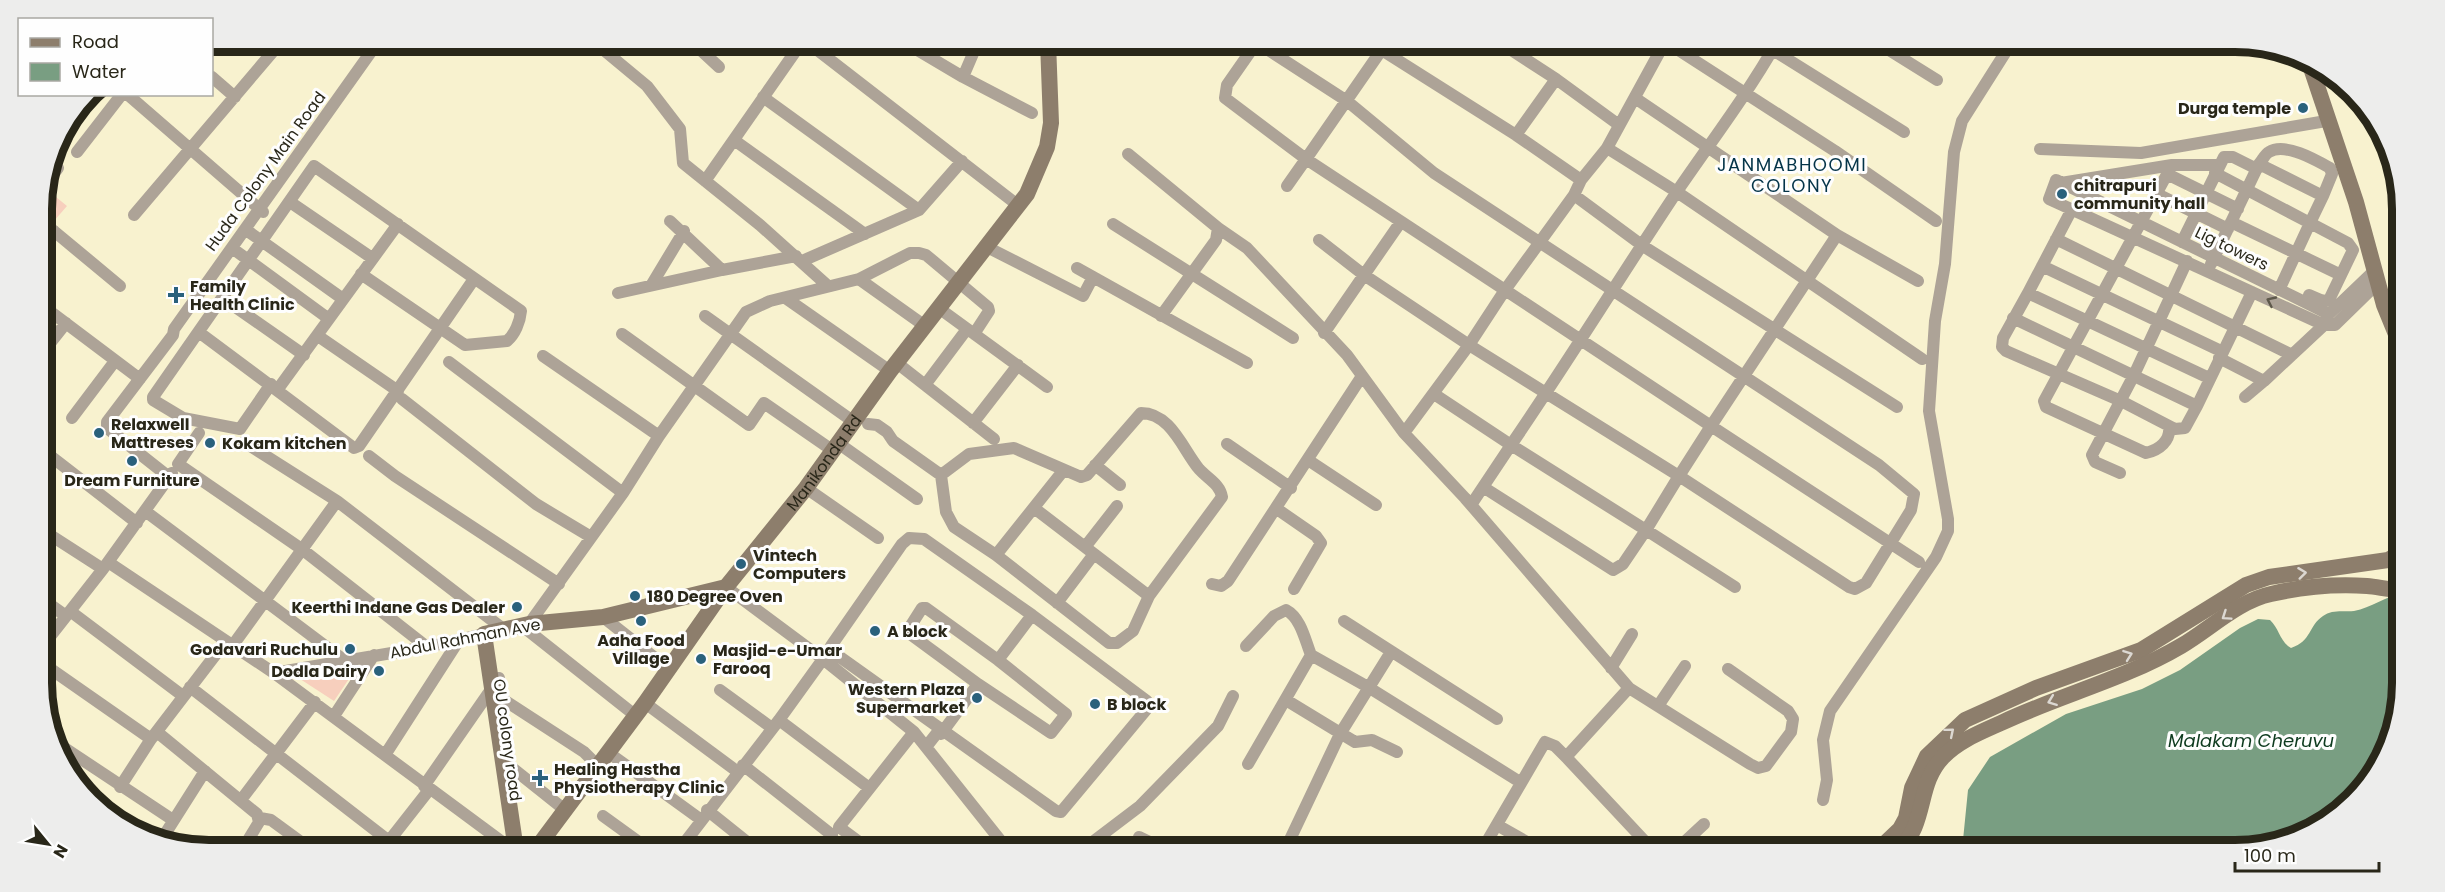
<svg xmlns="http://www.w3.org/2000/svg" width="2445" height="892" viewBox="0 0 2445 892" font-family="Poppins,sans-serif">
<rect width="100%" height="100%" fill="#f8f2cf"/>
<path fill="#f7cfbd" d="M45 188 67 206 54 221 42 211Z
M357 667 334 701 297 677Z"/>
<path fill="#799e82" d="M2403 593V682L2394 736 2337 816 2246 850H1962L1968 790 1990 757 2066 714 2142 689 2180 670 2240 628 2258 619 2270 620C2279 628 2280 642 2291 648 2312 641 2308 626 2323 616 2332 609 2344 612 2354 611 2371 608 2386 596 2403 593Z"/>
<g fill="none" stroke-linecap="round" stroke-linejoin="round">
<path stroke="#ada397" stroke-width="12" d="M594 42 647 86 680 129 683 163 760 225 828 286
M692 42 719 67
M807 42 1019 206
M904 42 963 77 1032 113
M1256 42 1347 101 1434 173 1879 465 1914 494 1911 510 1866 583 1855 589 1849 587 1679 476 1711 426 1505 290 1574 195
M1257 42 1227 85 1225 98 1306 159 1287 186
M1369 42 1516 135 1556 79 1619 125
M1387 42 1306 159 1505 290 1469 345 1679 476 1646 530 1511 445C1568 362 1620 277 1676 193 1710 143 1747 95 1777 42
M1499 42 1556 79
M1665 42 1607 148 1581 180 1574 195 1643 246 1897 407
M1666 42 1835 151 1936 221
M1760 42 1904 132
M1876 42 1937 80
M212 77 235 97
M963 77 978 42
M127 94 263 212
M763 97 919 210
M1635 98 1837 235 1918 281
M1516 135 1581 180
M734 140 865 234
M1607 148 1677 192 1922 359
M2040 149 2141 153 2326 121
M77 152 122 94
M1128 154 1218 228 1216 240 1161 316
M2259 164 2323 196 2310 223 2348 243 2353 250 2329 300 2323 301 2309 295
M2172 165H2219
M2215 173 2310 223 2279 290
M2167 174 2238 209
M705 181 802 42
M47 183 58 168
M2061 183 2172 165 2044 401 2046 407 2146 453C2159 450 2171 441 2169 426
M2157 194 2228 229
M290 202 372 258
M2072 209 2028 293 2209 378
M134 215 281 42
M670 221 722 270 796 256
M43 222 120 286
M2231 222 2341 275
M1113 224 1293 338
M1218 228 1247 248 1347 355 1404 433 1465 498 1629 688 1750 764 1758 768 1766 766 1791 732 1793 719 1788 711 1728 669
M249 232 343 299
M1837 235 1711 426 1919 562
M2056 239 2292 355
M1319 240 1364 275 1400 223
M2182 242 2224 157H2233L2257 169
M43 245 54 231
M987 247 1083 296 1093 277
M236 251 329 319
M802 261 919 210 962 161
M2211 264 2259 164C2262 161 2265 154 2269 152 2285 142 2316 160 2330 168L2332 174 2323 196
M2042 266 2223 352
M1077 268 1247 363
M859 279 925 326
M652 284 684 231
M618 293 722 270
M2028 293 2003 338 2002 347 2006 351 2121 401 2175 429 2185 428 2197 406
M224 299 304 355
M787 299 890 371
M43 306 140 379
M940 309 1047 387
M2329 314 2056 180 2049 199 2324 325H2335L2378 283
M705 316 854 422
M2013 318 2197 406 2252 292
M200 333 354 448 359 446 474 279
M1324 333 1364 275 1469 345 1404 433
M622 334 749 425 764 403 832 450
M318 336 398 391
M43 352 66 323
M2219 358 2264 381 2324 325 2329 314 2375 270
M449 362 623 493
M897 363 994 439
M271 384 240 429 183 418 153 400V397L314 166 521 311C520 322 515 334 507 341L465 345 361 274
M925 385 967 329
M278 389 398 224
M1434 394 1511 445 1471 505
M2245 397 2264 381
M402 399 536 504 591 537
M1141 413C1171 413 1183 450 1199 469 1208 479 1220 484 1222 497L1149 596 1133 631 1117 643H1109L996 555 954 527 946 512 941 475 969 454 1014 448 1081 477 1087 475Z
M72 418 115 361
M973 423 1018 365
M868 424 877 425 887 432 893 441 941 475
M199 433 178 464 303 550 427 647
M659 436 746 312 770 301 859 279 910 253H919L926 255 988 307 989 311 974 334
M244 442 337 501 502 628
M838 443 917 499
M1227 444 1291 488
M44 451 137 523
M369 456 395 476 559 584
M1308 460 1376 505
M1095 465 1120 485
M2120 473 2095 462 2092 455 2134 375 2187 261
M169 477 107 428V422L173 335 174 329 378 42
M1483 487 1613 570 1623 564 1646 530 1735 587
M806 488 878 538
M1034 508 1149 596
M1277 509 1316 536 1321 543 1294 589
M145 511 344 660
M44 531 103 569
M1085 547 1117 506
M996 555 1063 471
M108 562 274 673 513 850
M1212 584 1221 586 1228 581 1362 376
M726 587 823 659 914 732 1008 850
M45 601 66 616
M1057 603 1094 554
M70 611 183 696
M603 617 669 669
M1344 621 1497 719
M529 624 623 493 659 436 543 356
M521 625 636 716
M45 643 103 569 172 473
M233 645 337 501
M1246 646 1274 616 1286 610C1301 618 1305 640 1311 655L1368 687 1520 782
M998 660 1032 615 1147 701 1146 710 1061 812 1056 811 837 655 831 646 902 544 909 538 924 539 1032 615
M45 665 151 739
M1611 668 1632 634
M274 673 427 647 484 634
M190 687 389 841 383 850
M720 690 772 728
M501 698 584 752 598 766
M1286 700 1355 742 1372 740 1397 752
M645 703 738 772
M1658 706 1685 666
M334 716 374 655
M779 720 868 787
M157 732 257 814 259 822 242 850
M60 745 173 820
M926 747 937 733 941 734 978 684 1051 733 1066 714 998 660 926 608H922L908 630 910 634 978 684
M609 753 700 819
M385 755 459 640
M1566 757 1629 688
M1248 764 1311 655
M743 765 832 835 822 850
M511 767 565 810
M424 786 499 678
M120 787 151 739 226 641
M241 800 315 702
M1823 800 1827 780 1823 740 1830 711 1936 557 1948 531V519L1929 411 1935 321 1945 264 1954 152 1962 121 2012 42
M707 810 757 850
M603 816 650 850
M260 818 271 820 312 850
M1497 825 1541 850
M163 836 178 845
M1139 837 1166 850
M160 842 205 771
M402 850 389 841 429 790
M679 850 779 720 823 659
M870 850 839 827 914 732
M1082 850 1140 806 1218 726 1233 696
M1285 850 1340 734 1391 652
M1423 850 1426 846
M1482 850 1545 742 1555 746 1566 757 1653 850
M1676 850 1704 824"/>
<g stroke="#8d7e6c" stroke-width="16">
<path d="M2310 65 2356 202 2384 305 2402 349"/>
<path id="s1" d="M524 848 536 849 645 703 726 587 806 488 890 371 1027 194 1047 147 1051 123 1048 42"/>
<path d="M516 850 484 634 529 624 603 617 726 587"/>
<path d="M1878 850 1900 829 1906 818 1912 788 1927 756 1965 720 2036 688 2141 650 2246 585 2269 577 2388 560 2403 551"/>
<path d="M1899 850C1928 822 1916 785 1943 757 1958 741 1981 732 2001 723 2060 695 2125 679 2181 646 2210 629 2238 601 2271 594 2301 587 2336 584 2367 586 2379 587 2390 590 2403 590"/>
</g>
</g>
<defs><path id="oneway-chevron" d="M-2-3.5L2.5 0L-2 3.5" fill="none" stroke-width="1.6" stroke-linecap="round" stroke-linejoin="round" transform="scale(1.5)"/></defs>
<use stroke="#5e594b" href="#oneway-chevron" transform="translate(2271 301) rotate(-155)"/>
<g stroke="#dcd8d2">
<use href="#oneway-chevron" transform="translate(2302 573) rotate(-7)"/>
<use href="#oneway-chevron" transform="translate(2226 616) rotate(146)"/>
<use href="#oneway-chevron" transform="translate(2128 655) rotate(-20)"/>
<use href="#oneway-chevron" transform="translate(2052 701) rotate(159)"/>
<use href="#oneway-chevron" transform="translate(1950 732) rotate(-40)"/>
</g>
<g fill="#2a617c" stroke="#fefefe" stroke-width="2">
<circle cx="2303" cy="108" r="6"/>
<circle cx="2062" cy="194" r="6"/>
<path d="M173 286h6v6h6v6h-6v6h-6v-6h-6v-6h6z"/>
<circle cx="99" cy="433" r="6"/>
<circle cx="210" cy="443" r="6"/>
<circle cx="132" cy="461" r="6"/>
<circle cx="741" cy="564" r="6"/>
<circle cx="635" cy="596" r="6"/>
<circle cx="517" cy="607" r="6"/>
<circle cx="641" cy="621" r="6"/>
<circle cx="875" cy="631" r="6"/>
<circle cx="350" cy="649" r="6"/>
<circle cx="701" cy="659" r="6"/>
<circle cx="379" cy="671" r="6"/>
<circle cx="977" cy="698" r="6"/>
<circle cx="1095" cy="704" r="6"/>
<path d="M537 769h6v6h6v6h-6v6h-6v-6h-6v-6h6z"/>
</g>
<g text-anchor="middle" stroke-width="6" stroke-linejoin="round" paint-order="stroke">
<g font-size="16" font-weight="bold" fill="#292719" stroke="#fefefe" text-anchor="start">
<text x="2291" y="114" text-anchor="end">Durga temple</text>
<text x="2074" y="191">chitrapuri<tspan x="2074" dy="18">community hall</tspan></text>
<text x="190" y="292">Family<tspan x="190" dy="18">Health Clinic</tspan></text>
<text x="111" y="430">Relaxwell<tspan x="111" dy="18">Mattreses</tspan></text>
<text x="222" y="449">Kokam kitchen</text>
<text x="132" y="486" text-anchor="middle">Dream Furniture</text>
<text x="753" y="561">Vintech<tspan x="753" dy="18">Computers</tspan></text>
<text x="647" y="602">180 Degree Oven</text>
<text x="505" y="613" text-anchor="end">Keerthi Indane Gas Dealer</text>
<text x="887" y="637">A block</text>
<text x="641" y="646" text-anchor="middle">Aaha Food<tspan x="641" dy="18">Village</tspan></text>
<text x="338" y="655" text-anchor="end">Godavari Ruchulu</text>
<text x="713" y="656">Masjid-e-Umar<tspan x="713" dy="18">Farooq</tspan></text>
<text x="367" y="677" text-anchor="end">Dodla Dairy</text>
<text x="965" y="695" text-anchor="end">Western Plaza<tspan x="965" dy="18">Supermarket</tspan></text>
<text x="1107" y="710">B block</text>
<text x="554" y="775">Healing Hastha<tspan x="554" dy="18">Physiotherapy Clinic</tspan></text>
</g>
<g font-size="16" fill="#292719" stroke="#fefefe">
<text transform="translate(265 171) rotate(-54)" y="6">Huda Colony Main Road</text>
<text transform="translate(2232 248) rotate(26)" y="6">Lig towers</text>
<text dy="6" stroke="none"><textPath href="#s1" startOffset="494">Manikonda Rd</textPath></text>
<text transform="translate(465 638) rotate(-11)" y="6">Abdul Rahman Ave</text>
<text transform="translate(508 740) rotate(82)" y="6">OU colony road</text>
</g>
<g font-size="18" letter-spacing="1.5" fill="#043448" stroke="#fefefe">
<text x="1792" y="171">JANMABHOOMI<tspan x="1792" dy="21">COLONY</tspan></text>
</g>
<g font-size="18" font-style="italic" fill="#0e3b1f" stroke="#fefefe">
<text x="2251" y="747">Malakam Cheruvu</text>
</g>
</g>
<path d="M0 0H2445V892H0ZM209 52H2235A157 157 0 0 1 2392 209V683A157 157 0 0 1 2235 840H209A157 157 0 0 1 52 683V209A157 157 0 0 1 209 52Z" fill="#ededec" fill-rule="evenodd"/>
<path fill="none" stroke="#292719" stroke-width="8" d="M209 52H2235A157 157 0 0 1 2392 209V683A157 157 0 0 1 2235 840H209A157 157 0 0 1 52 683V209A157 157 0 0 1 209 52Z"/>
<rect x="18" y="18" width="195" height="78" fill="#fefefe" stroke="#a9a8a2" stroke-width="1.5"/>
<rect x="30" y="38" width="30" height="9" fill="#8d7e6c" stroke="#a9a8a2" stroke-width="1.5"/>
<text x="72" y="48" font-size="18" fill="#292719">Road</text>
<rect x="30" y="63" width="30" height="18" fill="#799e82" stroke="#a9a8a2" stroke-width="1.5"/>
<text x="72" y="78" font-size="18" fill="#292719">Water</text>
<g transform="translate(48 844) rotate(120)" stroke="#fefefe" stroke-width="4.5" paint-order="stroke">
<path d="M0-4.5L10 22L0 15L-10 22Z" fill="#292719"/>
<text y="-9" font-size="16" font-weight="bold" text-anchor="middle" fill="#292719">N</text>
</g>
<path d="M2235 862v9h144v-9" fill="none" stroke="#292719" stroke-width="3"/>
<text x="2244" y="862" font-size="18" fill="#292719" stroke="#fefefe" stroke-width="4.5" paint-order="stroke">100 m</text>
</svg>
